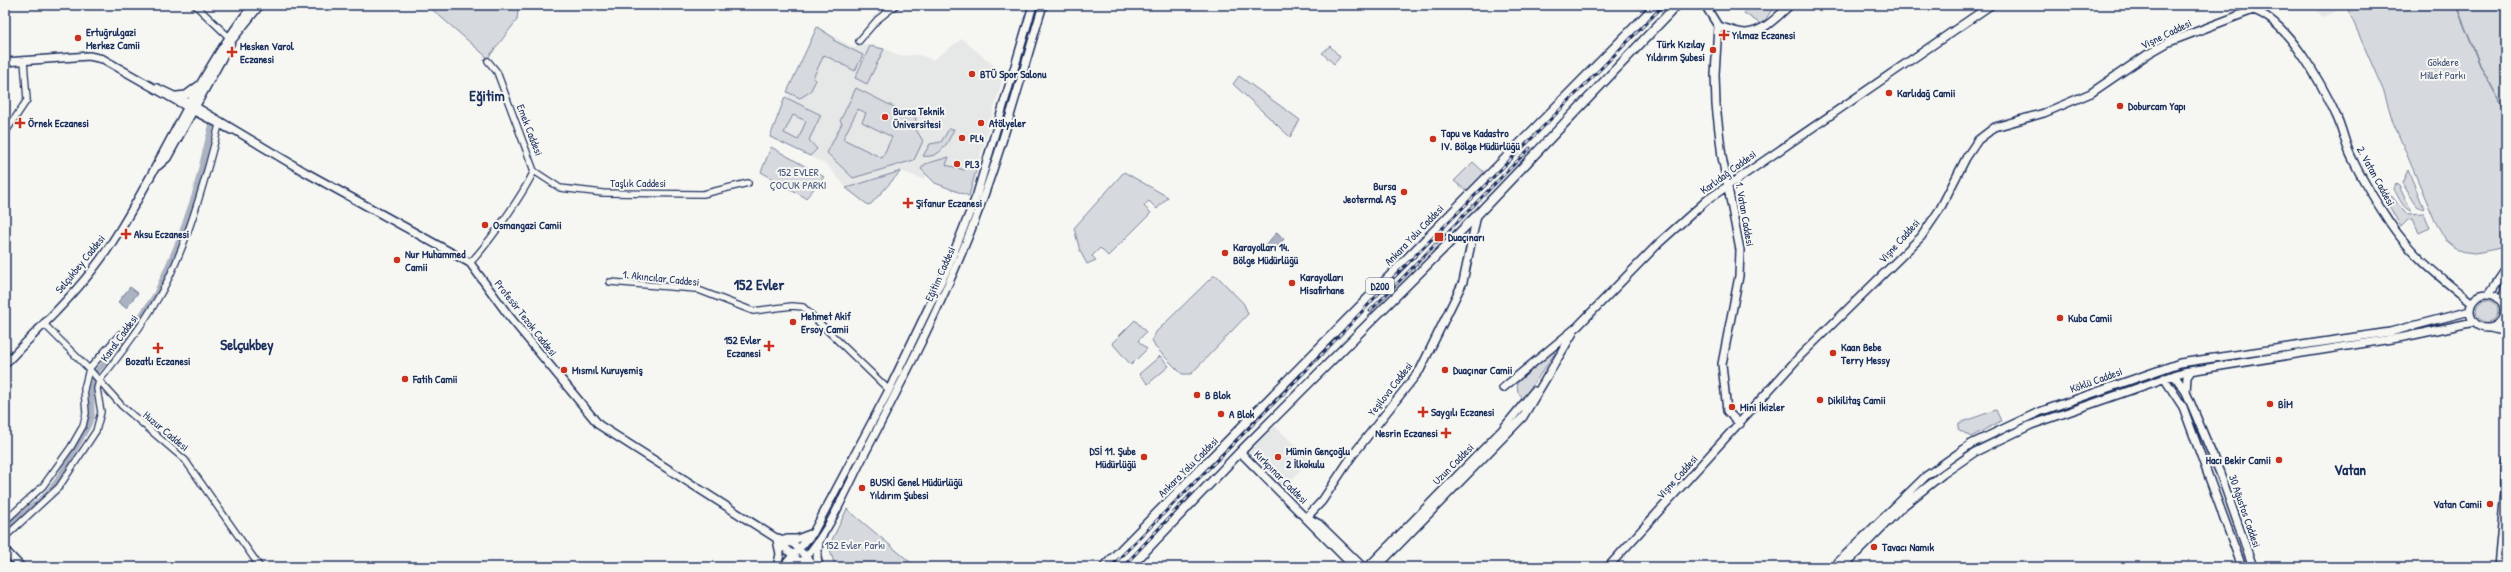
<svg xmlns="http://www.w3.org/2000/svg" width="2511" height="572" viewBox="0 0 2511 572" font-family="'Patrick Hand',sans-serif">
<rect width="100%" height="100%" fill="#f6f6f2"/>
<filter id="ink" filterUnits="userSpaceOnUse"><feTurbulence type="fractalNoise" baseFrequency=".025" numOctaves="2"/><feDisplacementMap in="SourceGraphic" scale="8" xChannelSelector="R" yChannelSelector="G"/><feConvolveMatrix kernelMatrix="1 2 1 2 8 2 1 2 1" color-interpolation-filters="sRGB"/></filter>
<g filter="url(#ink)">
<path fill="#e6e7e7" d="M2313 5H2332L2335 12 2322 17Z
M817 27 854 48 859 43 888 50 898 56 919 55 933 60 962 39 1004 74 969 196 935 183 927 175 923 179 901 171 868 205 849 191 826 164 770 137Z
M1275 426 1310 460 1281 491 1247 454Z"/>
<path fill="#d6d9dd" stroke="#78849e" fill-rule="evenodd" d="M427 5H513L518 11 517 20 488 58Z
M1749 5H1775L1762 25 1744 13Z
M2346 5H2506V247L2476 253 2458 251 2447 242 2435 221 2393 122 2384 92Z
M817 27 834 38 833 40 863 55 855 71 824 55 813 78 816 80 810 92 800 98 787 92Z
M870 46 884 49 867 84 855 78Z
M1330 46 1340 57 1334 64 1322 53Z
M1239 76 1300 120 1290 137 1233 84Z
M856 88 916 118 915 128 923 141 914 160 853 178 827 153 842 123 840 121ZM858 109 866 113 862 122 892 137 882 158 843 139Z
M785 97 821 115 809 140 817 149 810 156 770 137ZM793 115 806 121 798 140 784 133Z
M949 129H954C948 142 941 159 923 156L930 144 941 142Z
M771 147 824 177 806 198 761 172Z
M949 157 946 165 965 170 967 163 977 167 969 196 935 183 921 169 925 164Z
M1473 162 1486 174 1468 192 1454 181Z
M2408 170 2424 208 2423 209 2417 206 2402 183Z
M901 171 871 204 868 205 846 188Z
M1124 172 1168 197 1157 209 1149 201 1144 206 1151 213 1108 256 1100 248 1092 256 1096 260 1087 264 1080 251 1074 228Z
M2396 184 2399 186 2411 211C2403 209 2398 196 2394 189Z
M2386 189 2406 214 2424 213 2430 228 2419 233 2413 219 2408 220 2401 227 2383 195Z
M1213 276H1217L1244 304 1248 314 1191 374H1182L1155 347 1152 340 1156 332Z
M2476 311a11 11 0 1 1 22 0a11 11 0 1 1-22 0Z
M1135 320 1146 332 1138 341 1147 349 1131 365 1112 343Z
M1553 351 1555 353 1524 398 1518 393 1517 383Z
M1160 356 1169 366 1148 384 1139 374Z
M1996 410 2001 421 1971 437 1958 429 1959 423Z
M847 509 916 567H839L834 563 829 546Z"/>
<path fill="#abb2c0" stroke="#717e99" d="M1277 232 1284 239 1271 253 1264 247Z
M130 287 138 293 126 308 118 302Z"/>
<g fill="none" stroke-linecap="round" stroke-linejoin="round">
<path stroke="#717e99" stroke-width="1.5" d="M2456 5 2480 65 2506 113"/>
<path stroke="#abb2c0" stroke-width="5.5" d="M5 528 44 497 57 481 87 428 92 417 91 388 97 371 122 344 156 294 178 243 194 197 211 128"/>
<defs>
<path id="tertiary" d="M195 5 231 39
M859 41 877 20 896 5
M5 133 27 100 24 61
M534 171 560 188 603 193 703 194 748 183
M470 263C489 243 522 196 534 171L497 72 488 61
M610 282 696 289 753 311 792 306 803 307 889 390
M43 323 89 369 122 406 185 460 260 567
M5 521 43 486 71 447 83 426 86 413 84 389 89 369 120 334
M5 537 59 487 96 431 101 412 97 389 99 381C120 355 140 329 157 300 185 254 206 178 219 125"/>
<path id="secondary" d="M1705 5 1718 26 1715 74 1716 105 1722 157 1740 250 1739 276 1722 364 1727 411 1740 424
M2253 10C2287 20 2322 84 2336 115 2343 129 2345 146 2353 160 2363 182 2377 203 2390 223 2412 256 2441 278 2472 303
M1718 26C1726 28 1738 33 1746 33 1764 32 1778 16 1790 5
M5 62 89 56 103 59 189 108
M157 88 191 104
M2470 311a17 17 0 1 1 34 0a17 17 0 1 1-34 0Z
M2489 294 2506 269
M2502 302 2506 284
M2490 328 2506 332
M2174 375 2186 392 2220 473 2253 567
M2164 378 2183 407 2242 567
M1503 388 1578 326 1659 243 1707 200 1991 5
M2186 392 2187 377 2191 371
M1240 452 1354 567
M2505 484 2506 461
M1307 517 1322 501 1352 456 1420 370 1463 282 1477 215
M1308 518 1319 524 1363 567
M5 550 21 567
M1368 567 1502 430 1534 391
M1377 567 1523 417 1573 333
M1608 567 1801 355 1921 237 1940 209 1966 158 1978 140 1995 127 2044 113 2091 93 2148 54 2169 42 2253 10
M1833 567 1926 476 1971 444 2039 412 2180 363 2390 332 2470 311
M1843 567 1902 507 1943 474 1975 452 2031 425 2183 372 2404 337 2474 322
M2498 567 2506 481"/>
<path id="primary" d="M177 96 186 95 198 86
M191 104 305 172 470 263 509 316 599 425 776 538 804 567
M190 109 231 130
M158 166 167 158 232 40 260 5
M5 364C41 326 83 288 111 244 162 166 195 77 253 5
M778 538 794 544 815 567
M787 539H797L813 533
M819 543 817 557 819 567
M777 567 780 554 777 540
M783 567 813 533 889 390 948 267 977 194 1033 5
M796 567C828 538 845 491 865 453 903 380 941 306 971 230 1000 157 1020 80 1043 5"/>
<path id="trunk" d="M1104 567 1656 5
M1130 567 1240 452 1477 215 1677 5"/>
</defs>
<use href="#tertiary" stroke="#1b2f5e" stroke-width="8"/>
<use href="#secondary" stroke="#1b2f5e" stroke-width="10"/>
<use href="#primary" stroke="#1b2f5e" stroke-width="10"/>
<use href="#trunk" stroke="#1b2f5e" stroke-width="11"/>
<use href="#tertiary" stroke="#f6f6f2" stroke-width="5.5"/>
<use href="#secondary" stroke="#f6f6f2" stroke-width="7"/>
<use href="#primary" stroke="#f6f6f2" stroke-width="7"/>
<use href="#trunk" stroke="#f6f6f2" stroke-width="8"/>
<defs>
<path id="rail" d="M1370 311 1530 148
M1111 567C1204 471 1301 380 1390 281L1664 5
M1123 567 1191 494"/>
</defs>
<use href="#rail" stroke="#1b2f5e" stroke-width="3"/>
<use href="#rail" stroke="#f6f6f2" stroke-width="1.5" stroke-dasharray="4.5" stroke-linecap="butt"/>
</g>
</g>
<g fill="#c8321e" stroke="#f6f6f2" stroke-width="1.5">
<path d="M1722 29h4v4h4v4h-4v4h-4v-4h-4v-4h4z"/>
<circle cx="78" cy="38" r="4"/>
<circle cx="1713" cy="50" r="4"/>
<path d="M230 46h4v4h4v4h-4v4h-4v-4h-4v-4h4z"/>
<circle cx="972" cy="74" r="4"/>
<circle cx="1889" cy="93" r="4"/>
<circle cx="2120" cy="106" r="4"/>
<circle cx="885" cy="117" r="4"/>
<path d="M18 117h4v4h4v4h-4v4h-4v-4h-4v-4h4z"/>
<circle cx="981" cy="123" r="4"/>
<circle cx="962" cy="138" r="4"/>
<circle cx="1433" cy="139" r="4"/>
<circle cx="957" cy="164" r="4"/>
<circle cx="1404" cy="192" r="4"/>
<path d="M906 197h4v4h4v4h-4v4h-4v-4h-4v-4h4z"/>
<circle cx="485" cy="225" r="4"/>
<path d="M124 228h4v4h4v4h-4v4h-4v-4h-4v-4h4z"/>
<rect x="1434" y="232" width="10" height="10" rx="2"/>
<circle cx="1225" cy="253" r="4"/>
<circle cx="397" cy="260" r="4"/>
<circle cx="1292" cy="283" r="4"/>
<circle cx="2060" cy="318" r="4"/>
<circle cx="793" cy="322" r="4"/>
<path d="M767 340h4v4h4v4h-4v4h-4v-4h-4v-4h4z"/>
<path d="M156 342h4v4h4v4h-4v4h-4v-4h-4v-4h4z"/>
<circle cx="1833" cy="353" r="4"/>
<circle cx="564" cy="370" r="4"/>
<circle cx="1445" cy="370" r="4"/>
<circle cx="405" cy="379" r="4"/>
<circle cx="1197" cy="395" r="4"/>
<circle cx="1820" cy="400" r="4"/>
<circle cx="2270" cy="404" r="4"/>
<circle cx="1732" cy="407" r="4"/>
<path d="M1421 406h4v4h4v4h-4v4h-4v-4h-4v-4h4z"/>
<circle cx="1221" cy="414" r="4"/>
<path d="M1444 427h4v4h4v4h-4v4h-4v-4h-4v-4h4z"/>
<circle cx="1144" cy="457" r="4"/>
<circle cx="1278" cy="457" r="4"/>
<circle cx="2279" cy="460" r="4"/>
<circle cx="862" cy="488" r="4"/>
<circle cx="2490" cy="504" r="4"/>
<circle cx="1874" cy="547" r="4"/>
</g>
<g text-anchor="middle" stroke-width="4" stroke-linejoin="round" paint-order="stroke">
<rect fill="#f6f6f2" stroke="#5d6b8a" stroke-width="1" x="1366" y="278" width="28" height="16" rx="3"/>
<g font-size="10" font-weight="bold" fill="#1b2f5e">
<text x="1380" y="290">D200</text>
</g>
<g font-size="11" font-weight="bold" fill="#1b2f5e" stroke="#f6f6f2" text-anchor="start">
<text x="86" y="36">Ertuğrulgazi<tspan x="86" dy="13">Merkez Camii</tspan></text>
<text x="1732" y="39">Yılmaz Eczanesi</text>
<text x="1705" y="48" text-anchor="end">Türk Kızılay<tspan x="1705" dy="13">Yıldırım Şubesi</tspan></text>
<text x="240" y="50">Mesken Varol<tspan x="240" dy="13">Eczanesi</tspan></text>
<text x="980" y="78">BTÜ Spor Salonu</text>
<text x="1897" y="97">Karlıdağ Camii</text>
<text x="2128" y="110">Doburcam Yapı</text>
<text x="893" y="115">Bursa Teknik<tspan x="893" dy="13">Üniversitesi</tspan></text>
<text x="28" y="127">Örnek Eczanesi</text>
<text x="989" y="127">Atölyeler</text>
<text x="1441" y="137">Tapu ve Kadastro<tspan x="1441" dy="13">IV. Bölge Müdürlüğü</tspan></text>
<text x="970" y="142">PL4</text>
<text x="965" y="168">PL3</text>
<text x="1396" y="190" text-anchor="end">Bursa<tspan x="1396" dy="13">Jeotermal AŞ</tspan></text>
<text x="916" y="207">Şifanur Eczanesi</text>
<text x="493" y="229">Osmangazi Camii</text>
<text x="134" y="238">Aksu Eczanesi</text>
<text x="1448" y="241">Duaçınarı</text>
<text x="1233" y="251">Karayolları 14.<tspan x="1233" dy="13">Bölge Müdürlüğü</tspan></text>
<text x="405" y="258">Nur Muhammed<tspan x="405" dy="13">Camii</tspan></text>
<text x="1300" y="281">Karayolları<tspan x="1300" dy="13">Misafirhane</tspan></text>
<text x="801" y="320">Mehmet Akif<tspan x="801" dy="13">Ersoy Camii</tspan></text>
<text x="2068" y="322">Kuba Camii</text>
<text x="761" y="344" text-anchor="end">152 Evler<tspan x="761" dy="13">Eczanesi</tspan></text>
<text x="1841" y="351">Kaan Bebe<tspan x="1841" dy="13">Terry Messy</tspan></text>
<text x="158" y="365" text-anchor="middle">Bozatlı Eczanesi</text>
<text x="572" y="374">Mısmıl Kuruyemiş</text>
<text x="1453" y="374">Duaçınar Camii</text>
<text x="413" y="383">Fatih Camii</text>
<text x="1205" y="399">B Blok</text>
<text x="1828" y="404">Dikilitaş Camii</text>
<text x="2278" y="408">BİM</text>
<text x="1740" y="411">Mini İkizler</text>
<text x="1431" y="416">Saygılı Eczanesi</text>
<text x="1229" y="418">A Blok</text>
<text x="1438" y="437" text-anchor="end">Nesrin Eczanesi</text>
<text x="1136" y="455" text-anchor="end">DSİ 11. Şube<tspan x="1136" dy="13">Müdürlüğü</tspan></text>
<text x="1286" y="455">Mümin Gençoğlu<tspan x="1286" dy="13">2 İlkokulu</tspan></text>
<text x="2271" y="464" text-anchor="end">Hacı Bekir Camii</text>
<text x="870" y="486">BUSKİ Genel Müdürlüğü<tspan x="870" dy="13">Yıldırım Şubesi</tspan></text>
<text x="2482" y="508" text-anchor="end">Vatan Camii</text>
<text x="1882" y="551">Tavacı Namık</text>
</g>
<g font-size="11" fill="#1b2f5e" stroke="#f6f6f2">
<text transform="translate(2166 34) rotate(-26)" y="4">Vişne Caddesi</text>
<text transform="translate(530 130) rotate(69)" y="4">Emek Caddesi</text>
<text transform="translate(1728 172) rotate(-36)" y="4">Karlıdağ Caddesi</text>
<text transform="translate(2376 176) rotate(61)" y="4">2. Vatan Caddesi</text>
<text x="638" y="187">Taşlık Caddesi</text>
<text transform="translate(1745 214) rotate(80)" y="4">1. Vatan Caddesi</text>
<text transform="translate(1414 235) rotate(-46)" y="4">Ankara Yolu Caddesi</text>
<text transform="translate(1899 241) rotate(-48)" y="4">Vişne Caddesi</text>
<text transform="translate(80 264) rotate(-51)" y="4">Selçukbey Caddesi</text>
<text transform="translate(940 274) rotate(-66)" y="4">Eğitim Caddesi</text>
<text transform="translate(661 278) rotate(6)" y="4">1. Akıncılar Caddesi</text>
<text transform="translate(526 318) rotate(52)" y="4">Profesör Tezok Caddesi</text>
<text transform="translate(119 338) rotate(-54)" y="4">Kanal Caddesi</text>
<text transform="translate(2096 380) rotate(-20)" y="4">Köklü Caddesi</text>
<text transform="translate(1390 389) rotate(-52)" y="4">Yeşilova Caddesi</text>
<text transform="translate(166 431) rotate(40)" y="4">Huzur Caddesi</text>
<text transform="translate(1453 464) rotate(-45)" y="4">Uzun Caddesi</text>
<text transform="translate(1188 467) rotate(-45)" y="4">Ankara Yolu Caddesi</text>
<text transform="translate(1281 477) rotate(45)" y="4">Kırkpınar Caddesi</text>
<text transform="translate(1677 477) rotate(-48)" y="4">Vişne Caddesi</text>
<text transform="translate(2245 511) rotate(71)" y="4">30 Ağustos Caddesi</text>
</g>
<g font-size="11" fill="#405177" stroke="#f6f6f2">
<text x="2443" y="66">Gökdere<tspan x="2443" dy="13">Millet Parkı</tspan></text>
<text x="798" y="176">152 EVLER<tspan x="798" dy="13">ÇOCUK PARKI</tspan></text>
<text x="855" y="549">152 Evler Parkı</text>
</g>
<g font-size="15" font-weight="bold" fill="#1b2f5e" stroke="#f6f6f2">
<text x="487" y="101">Eğitim</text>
<text x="759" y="290">152 Evler</text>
<text x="247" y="350">Selçukbey</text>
<text x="2350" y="475">Vatan</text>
</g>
</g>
<rect width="2511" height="572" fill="none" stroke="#f6f6f2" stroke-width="20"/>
<rect x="10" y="10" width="2491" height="552" fill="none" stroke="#1b2f5e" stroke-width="1.5" filter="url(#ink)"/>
</svg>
